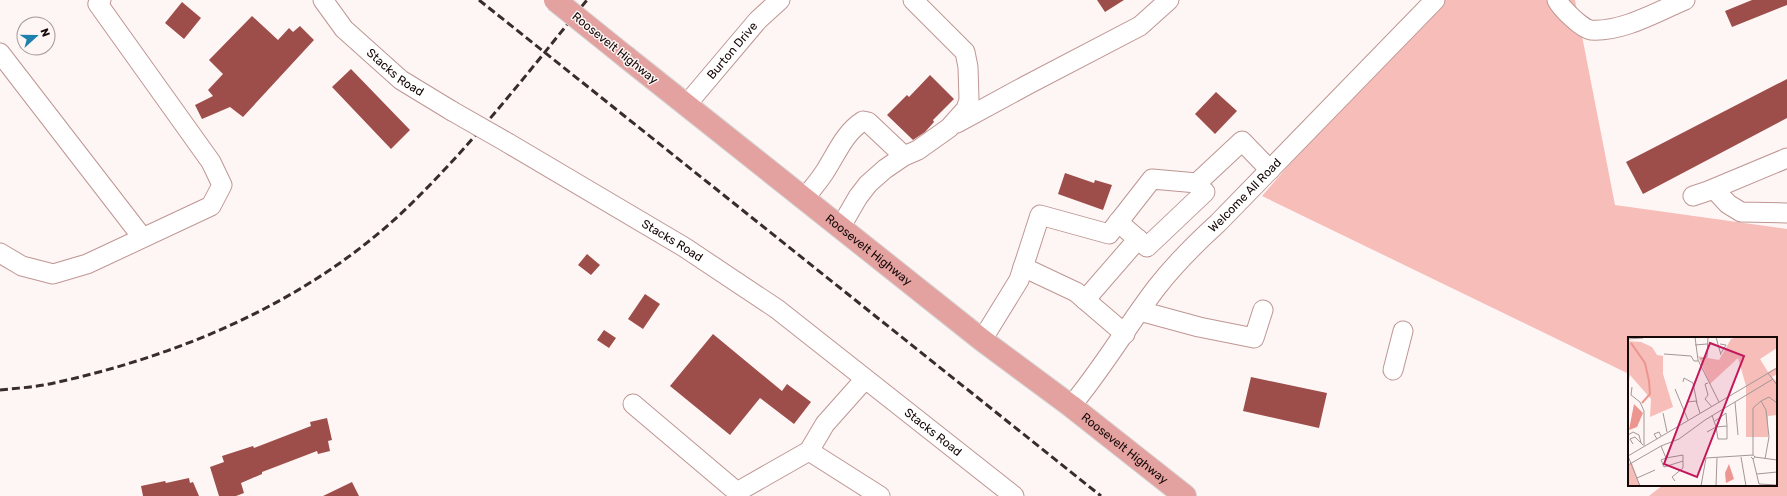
<svg xmlns="http://www.w3.org/2000/svg" width="1787" height="496" viewBox="0 0 1787 496" font-family="Rubik,sans-serif">
<rect width="100%" height="100%" fill="#fef6f5"/>
<path fill="#f6bdb9" d="M1443 0H1575L1615 205 1787 229V496H1649L1663 485H1776V338H1629V374L1262 196 1402 34Z"/>
<path fill="#9d4d4a" d="M1097 0H1124L1105 12Z
M1752 0H1787V5L1732 27 1725 11Z
M182 2 201 18 184 39 165 23Z
M252 16 278 40 289 28 293 32 300 26 314 40 243 117 230 107 202 119 195 105 213 96 208 90 223 74 209 60Z
M351 69 410 130 391 149 332 87Z
M930 75 954 99 933 120 934 122 925 132 913 140 887 115 907 95 909 97Z
M1787 79V118L1643 194 1626 162Z
M1216 92 1237 111 1215 134 1195 114Z
M1065 173 1094 183 1095 180 1112 185 1103 210 1058 194Z
M587 254 600 265 591 275 578 265Z
M645 294 660 304 643 329 628 319Z
M604 330 616 338 609 348 597 340Z
M713 334 782 391 787 384 811 402 794 424 760 398 730 435 670 386Z
M1251 377 1327 393 1319 428 1243 411Z
M327 418 332 440 328 441 330 451 318 454 317 451 262 472V474L241 483 244 493 236 496H219L210 467 224 462 222 456 253 446 254 448 311 426 310 422Z
M189 478 190 483 193 482 199 496H143L141 486 165 481 166 483Z
M352 482 359 496H323Z"/>
<g fill="none" stroke-linecap="round" stroke-linejoin="round">
<defs>
<g id="minor">
<path id="s1" d="M323 0 344 29 401 80 452 111"/>
<path d="M1557 0C1561 8 1582 29 1591 30 1623 32 1656 12 1685 0"/>
<path d="M0 53 142 237"/>
<path id="s2" d="M687 104 758 20 780 0"/>
<path d="M957 123 1027 85 1140 26 1169 0"/>
<path id="s3" d="M508 143 684 247 777 309 1014 496"/>
<path d="M1714 189 1728 204 1741 212 1787 213"/>
<path d="M1693 196 1708 191 1787 158"/>
<path d="M805 198C811 190 818 182 824 173 836 155 844 133 863 121L868 122 904 156"/>
<path d="M1118 222 1147 247 1205 192"/>
<path d="M840 228 858 197 868 184 885 169 904 156 918 150 949 128 966 109 969 100 968 67 965 52 913 0"/>
<path d="M0 253 22 266 53 274 87 264 211 206 222 185 211 162 98 4 101 0"/>
<path d="M1023 267 1076 292 1125 334"/>
<path d="M1085 300 1138 239"/>
<path d="M1140 311 1199 327 1254 338 1263 310"/>
<path d="M982 340 1019 280 1040 215 1109 234 1152 179 1197 183 1242 141 1270 170"/>
<path d="M1393 370 1403 331"/>
<path d="M633 404 737 492 809 451 825 424 865 379"/>
<path id="s4" d="M1071 406C1103 368 1127 326 1157 287 1175 264 1196 243 1218 223L1435 0"/>
<path d="M809 451 880 496"/>
</g>
<g id="major">
<path id="s5" d="M626 57 982 340 1071 406 1185 496"/>
</g>
</defs>
<use href="#minor" stroke="#be9693" stroke-width="21"/>
<use href="#major" stroke="#d5d3d2" stroke-width="24"/>
<use href="#minor" stroke="#fff" stroke-width="19"/>
<use href="#major" stroke="#e3a19f" stroke-width="22"/>
<path stroke="#392d2c" stroke-width="3" stroke-dasharray="8 4" stroke-linecap="butt" d="M479 0 1101 496
M0 390C18 388 37 387 54 383 186 354 316 298 413 202 476 140 531 69 587 0"/>
<defs>
<path id="minor-bridge" d="M452 111 508 143"/>
<path id="major-bridge" d="M555 0 626 57"/>
</defs>
<use href="#minor-bridge" stroke="#be9693" stroke-width="21" stroke-linecap="butt"/>
<use href="#major-bridge" stroke="#d5d3d2" stroke-width="24" stroke-linecap="butt"/>
<use href="#minor-bridge" stroke="#fff" stroke-width="19"/>
<use href="#major-bridge" stroke="#e3a19f" stroke-width="22"/>
</g>
<g text-anchor="middle" stroke-width="3" stroke-linejoin="round" paint-order="stroke">
<g font-size="12" fill="#150807" stroke="#fef6f5">
<text transform="translate(615 48) rotate(39)" y="4">Roosevelt Highway</text>
<text dy="4" stroke="none"><textPath href="#s2" startOffset="70">Burton Drive</textPath></text>
<text dy="4" stroke="none"><textPath href="#s1" startOffset="103">Stacks Road</textPath></text>
<text dy="4" stroke="none"><textPath href="#s4" startOffset="274">Welcome All Road</textPath></text>
<text dy="4" stroke="none"><textPath href="#s3" startOffset="191">Stacks Road</textPath></text>
<text dy="4" stroke="none"><textPath href="#s5" startOffset="310">Roosevelt Highway</textPath></text>
<text dy="4" stroke="none"><textPath href="#s3" startOffset="515">Stacks Road</textPath></text>
<text dy="4" stroke="none"><textPath href="#s5" startOffset="634">Roosevelt Highway</textPath></text>
</g>
</g>
<g transform="translate(1628 337)">
<rect width="149" height="149" fill="#fef6f5"/>
<path d="M109 0H149V11L132 22 140 35 149 30V37L144 40 149 45V78L140 79V100H118V49L110 21 82 47 70 19 91 23 103 2ZM0 4 13 5 24 10 29 18 35 19V37L45 70 22 80 23 62 2 38 0 48ZM4 126 12 149H0V128Z" fill="#f6bdb9"/>
<path d="M6 67 15 76 9 90 1 93ZM101 127 106 142 98 146 97 136Z" fill="#ed9590"/>
<path fill="none" stroke="#ed9590" stroke-width="2" d="M3 6 17 26 21 44 22 57 14 66"/>
<path fill="none" stroke="#a19796" stroke-width="1" d="M67 0 70 23 91 65M88 0 93 18M0 2 15 1M92 7 98 8 93 16M67 8 79 7M36 17 63 19 66 24H70M72 22 79 20 80 0M140 36 149 48M55 45 56 41 65 46 69 66M80 46 77 47 80 58 77 62 84 70M4 50 3 58 12 65 16 74V109M47 52 60 83M133 64 141 60 149 66M59 65 68 64 72 76M107 65 110 98M35 76 39 95M87 84 98 76 99 89M99 89V102H90L88 90ZM79 95 88 90 84 78M0 98 5 95 11 98 13 106M29 102 26 97 31 95 33 99M5 107 2 102 7 100 15 108M33 109 38 121 55 118V131L44 140 47 144M125 118V71L133 64 138 73 141 100 137 122M0 119 12 149M0 119 149 31M113 120 118 149M127 120 149 123M38 121 33 123 36 130 55 124M125 122 131 147 149 148M0 128 33 109 51 102 77 83 145 42M129 137 149 135M9 141 27 133M73 149 78 121 125 118 127 120 125 122 123 120M88 149 89 121"/>
<path fill="#c2185b" fill-opacity="0.15" stroke="#c2185b" stroke-width="2" d="M82 6 116 19 69 140 36 127Z"/>
<rect width="149" height="149" fill="none" stroke="#150807" stroke-width="2"/>
</g>
<g transform="translate(36 36) rotate(69)"><circle r="19" fill="#fef6f5" stroke="#a19796"/>
<path d="M0-3L7 15L0 10L-7 15Z" fill="#1e80ac"/>
<text y="-6" font-size="11" font-weight="bold" text-anchor="middle" fill="#150807">N</text>
</g>
</svg>
